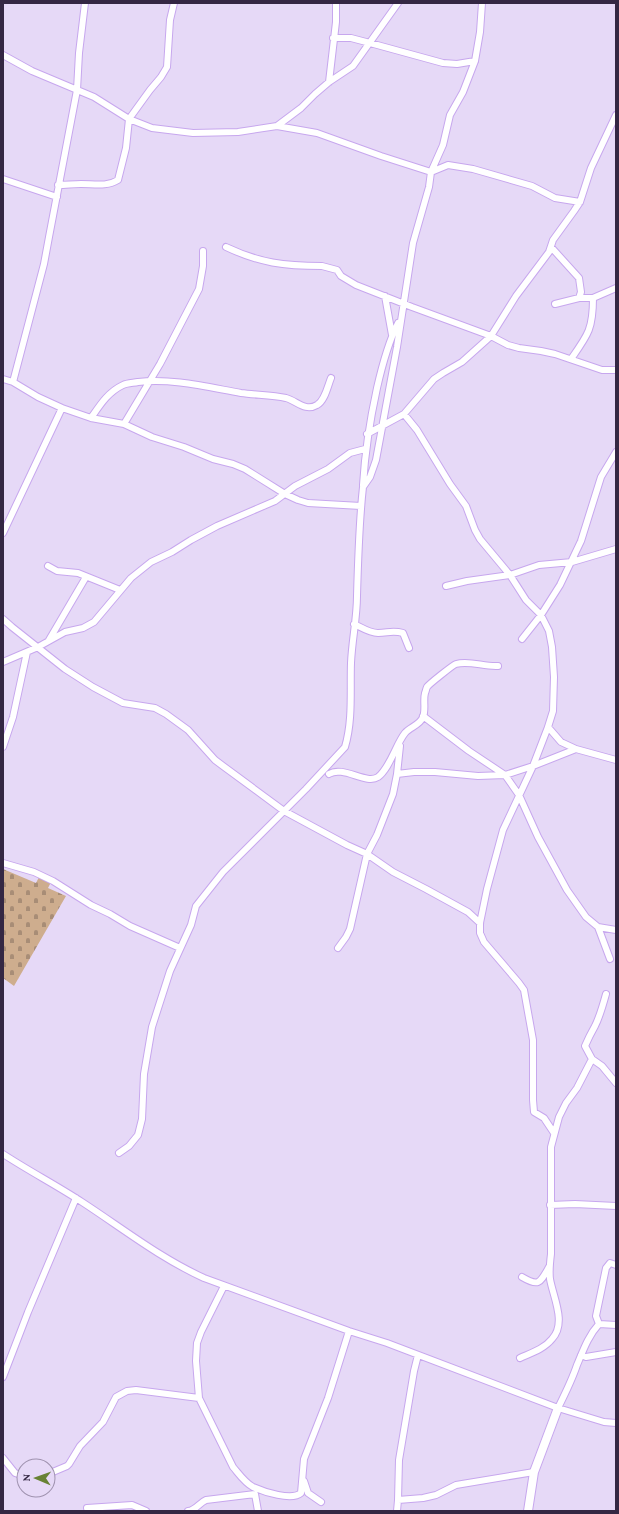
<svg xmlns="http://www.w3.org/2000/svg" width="619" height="1514" viewBox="0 0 619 1514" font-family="'Crimson Pro',serif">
<defs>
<pattern id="cemetery-stones" width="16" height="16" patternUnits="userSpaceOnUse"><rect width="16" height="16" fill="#cead8e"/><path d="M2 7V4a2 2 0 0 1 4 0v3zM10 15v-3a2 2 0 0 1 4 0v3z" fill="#a88d76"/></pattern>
</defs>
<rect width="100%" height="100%" fill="#e6d9f7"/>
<path fill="url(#cemetery-stones)" d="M3 869 36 883 39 877 51 882 48 888 66 896 14 986 3 978Z"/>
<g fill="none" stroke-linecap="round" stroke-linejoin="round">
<defs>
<path id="minor" d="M333 38H351L370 43 443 63 457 64 475 61
M3 55 32 71 94 97 129 119 152 128 193 133 238 132 277 126 317 133 381 156 431 172 448 165 473 169 532 186 555 198 580 202
M329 82 336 22V3
M277 126 301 108 315 94 329 82 353 66 398 3
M3 179 57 197
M58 185C66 185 73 184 81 184 94 184 107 187 118 180L126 148 129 119 150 90 161 77 167 67 170 20 174 3
M226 247C260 263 284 266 322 266L337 270 341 276 356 285 412 307 491 336 508 345 519 348 541 351 555 354 602 370H616
M551 247 579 278 581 292 579 298
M385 296 392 335
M555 304 579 298H593L616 288
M571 359C588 335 593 329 593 298
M3 379 13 382 38 397 62 408 91 418 124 424 152 437 184 447 213 459 233 464 245 469 285 494 298 500 308 503 361 506
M13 382 44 264 49 237 77 90 79 53 85 3
M404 414 417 430 450 484 466 506 475 530 480 539 510 575 526 600 541 615 549 631 552 647 554 677 553 711 548 727 533 766 503 830 487 889 480 923V933L484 942 519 983 524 990 533 1040V1100L534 1112 544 1118 554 1133
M91 418C100 405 108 392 123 385 127 383 133 383 138 382 172 378 207 387 241 393 255 395 272 395 286 398 297 401 305 412 317 405 325 401 328 385 331 378
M124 424 160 364 199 289 203 266V251
M367 434 404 414 434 379 443 373 462 362 491 336 516 296 549 252 553 240 574 211 580 202 591 168 616 115
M363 485C365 452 370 420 377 388 382 366 388 343 398 323
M3 533 62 408
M48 566 57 571 78 573 120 590
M446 586 467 581 510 575 539 565 572 562 616 549
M3 619 12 627 65 669 93 687 123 703 155 708 166 714 188 730 215 760 223 766 284 811 347 845 367 854 393 872 426 889 468 912 480 923
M354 624C361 627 369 633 378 633 388 633 392 630 403 633L409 648
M522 639 541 615 560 585 581 541 601 477 616 452
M49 640 86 577
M3 662 38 647 65 632 83 628 94 622 131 578 151 562 172 552 191 540 217 526 275 501 295 486 328 469 350 453 365 449
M423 716 469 751 505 775 519 795 538 837 567 890 586 917 598 927 616 930
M548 727 561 742 576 749
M3 747 13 717 27 652
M329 774C343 765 366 785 378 777 390 768 396 744 405 733 410 727 420 725 423 717 426 710 423 700 425 693 426 691 426 689 427 687 429 684 453 665 456 664 469 660 484 667 498 666
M397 774 414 772H435L478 776 505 775 533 766 576 749 616 760
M3 863 34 872 53 881 91 905 110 914 130 926 180 948
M598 927 610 959
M338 948 346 937 350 929 367 854 377 835 393 794 397 774 400 746
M606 994C603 1005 600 1016 595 1026 591 1033 588 1039 585 1046L592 1059 602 1066 616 1083
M119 1153 129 1146 138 1135 142 1119 144 1074 152 1027 170 971 191 925 196 906 223 872 306 789 345 747C353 720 350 691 351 663 352 640 357 618 357 596 358 560 359 523 363 487L370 477 376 460 397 347 413 243 429 187 431 172 443 145 450 115 463 92 475 61 480 32 482 3
M3 1154C29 1171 56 1185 82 1202 122 1228 160 1258 204 1278L349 1331 387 1343 558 1408 604 1422 616 1423
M550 1205 575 1204 616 1206
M522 1277C539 1287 540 1283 549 1267
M224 1286 201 1332 197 1343 196 1361 199 1398 233 1467C239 1474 245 1483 253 1487 264 1492 292 1501 301 1493L304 1459 328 1398 349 1331
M599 1324 596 1316 606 1268 610 1263 616 1265
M581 1355 586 1357 616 1352
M520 1358C531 1353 544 1349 552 1339 567 1323 553 1297 550 1279 549 1271 550 1262 551 1254V1147L559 1117 566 1103 577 1088 592 1059
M3 1377 28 1312 76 1198
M558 1408C565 1394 572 1380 577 1365 583 1351 588 1336 599 1324L616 1325
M3 1458 15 1473 24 1476
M48 1474 67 1466 69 1464 80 1446 103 1422 116 1397 127 1391 136 1390 199 1398
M304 1481 308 1493 321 1502
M398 1500 399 1460 414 1371 418 1355
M87 1508 132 1505 146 1511
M188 1511C196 1510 199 1503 206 1500L255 1494 258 1511
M397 1511 398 1500 423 1498 436 1495 456 1485 534 1472"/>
<path id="tertiary" d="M528 1511 534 1472 558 1408"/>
</defs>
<use href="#minor" stroke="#c7a7ee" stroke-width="8"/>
<use href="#tertiary" stroke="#c7a7ee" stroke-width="10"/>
<use href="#minor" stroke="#fff" stroke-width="6"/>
<use href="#tertiary" stroke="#fff" stroke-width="8"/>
</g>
<rect width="619" height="1514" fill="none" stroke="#342743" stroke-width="8"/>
<g transform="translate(36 1478) rotate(272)"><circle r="19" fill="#e6d9f7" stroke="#9f92af"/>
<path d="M0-3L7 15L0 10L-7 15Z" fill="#688235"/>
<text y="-6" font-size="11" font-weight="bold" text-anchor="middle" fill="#342743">N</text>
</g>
</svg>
